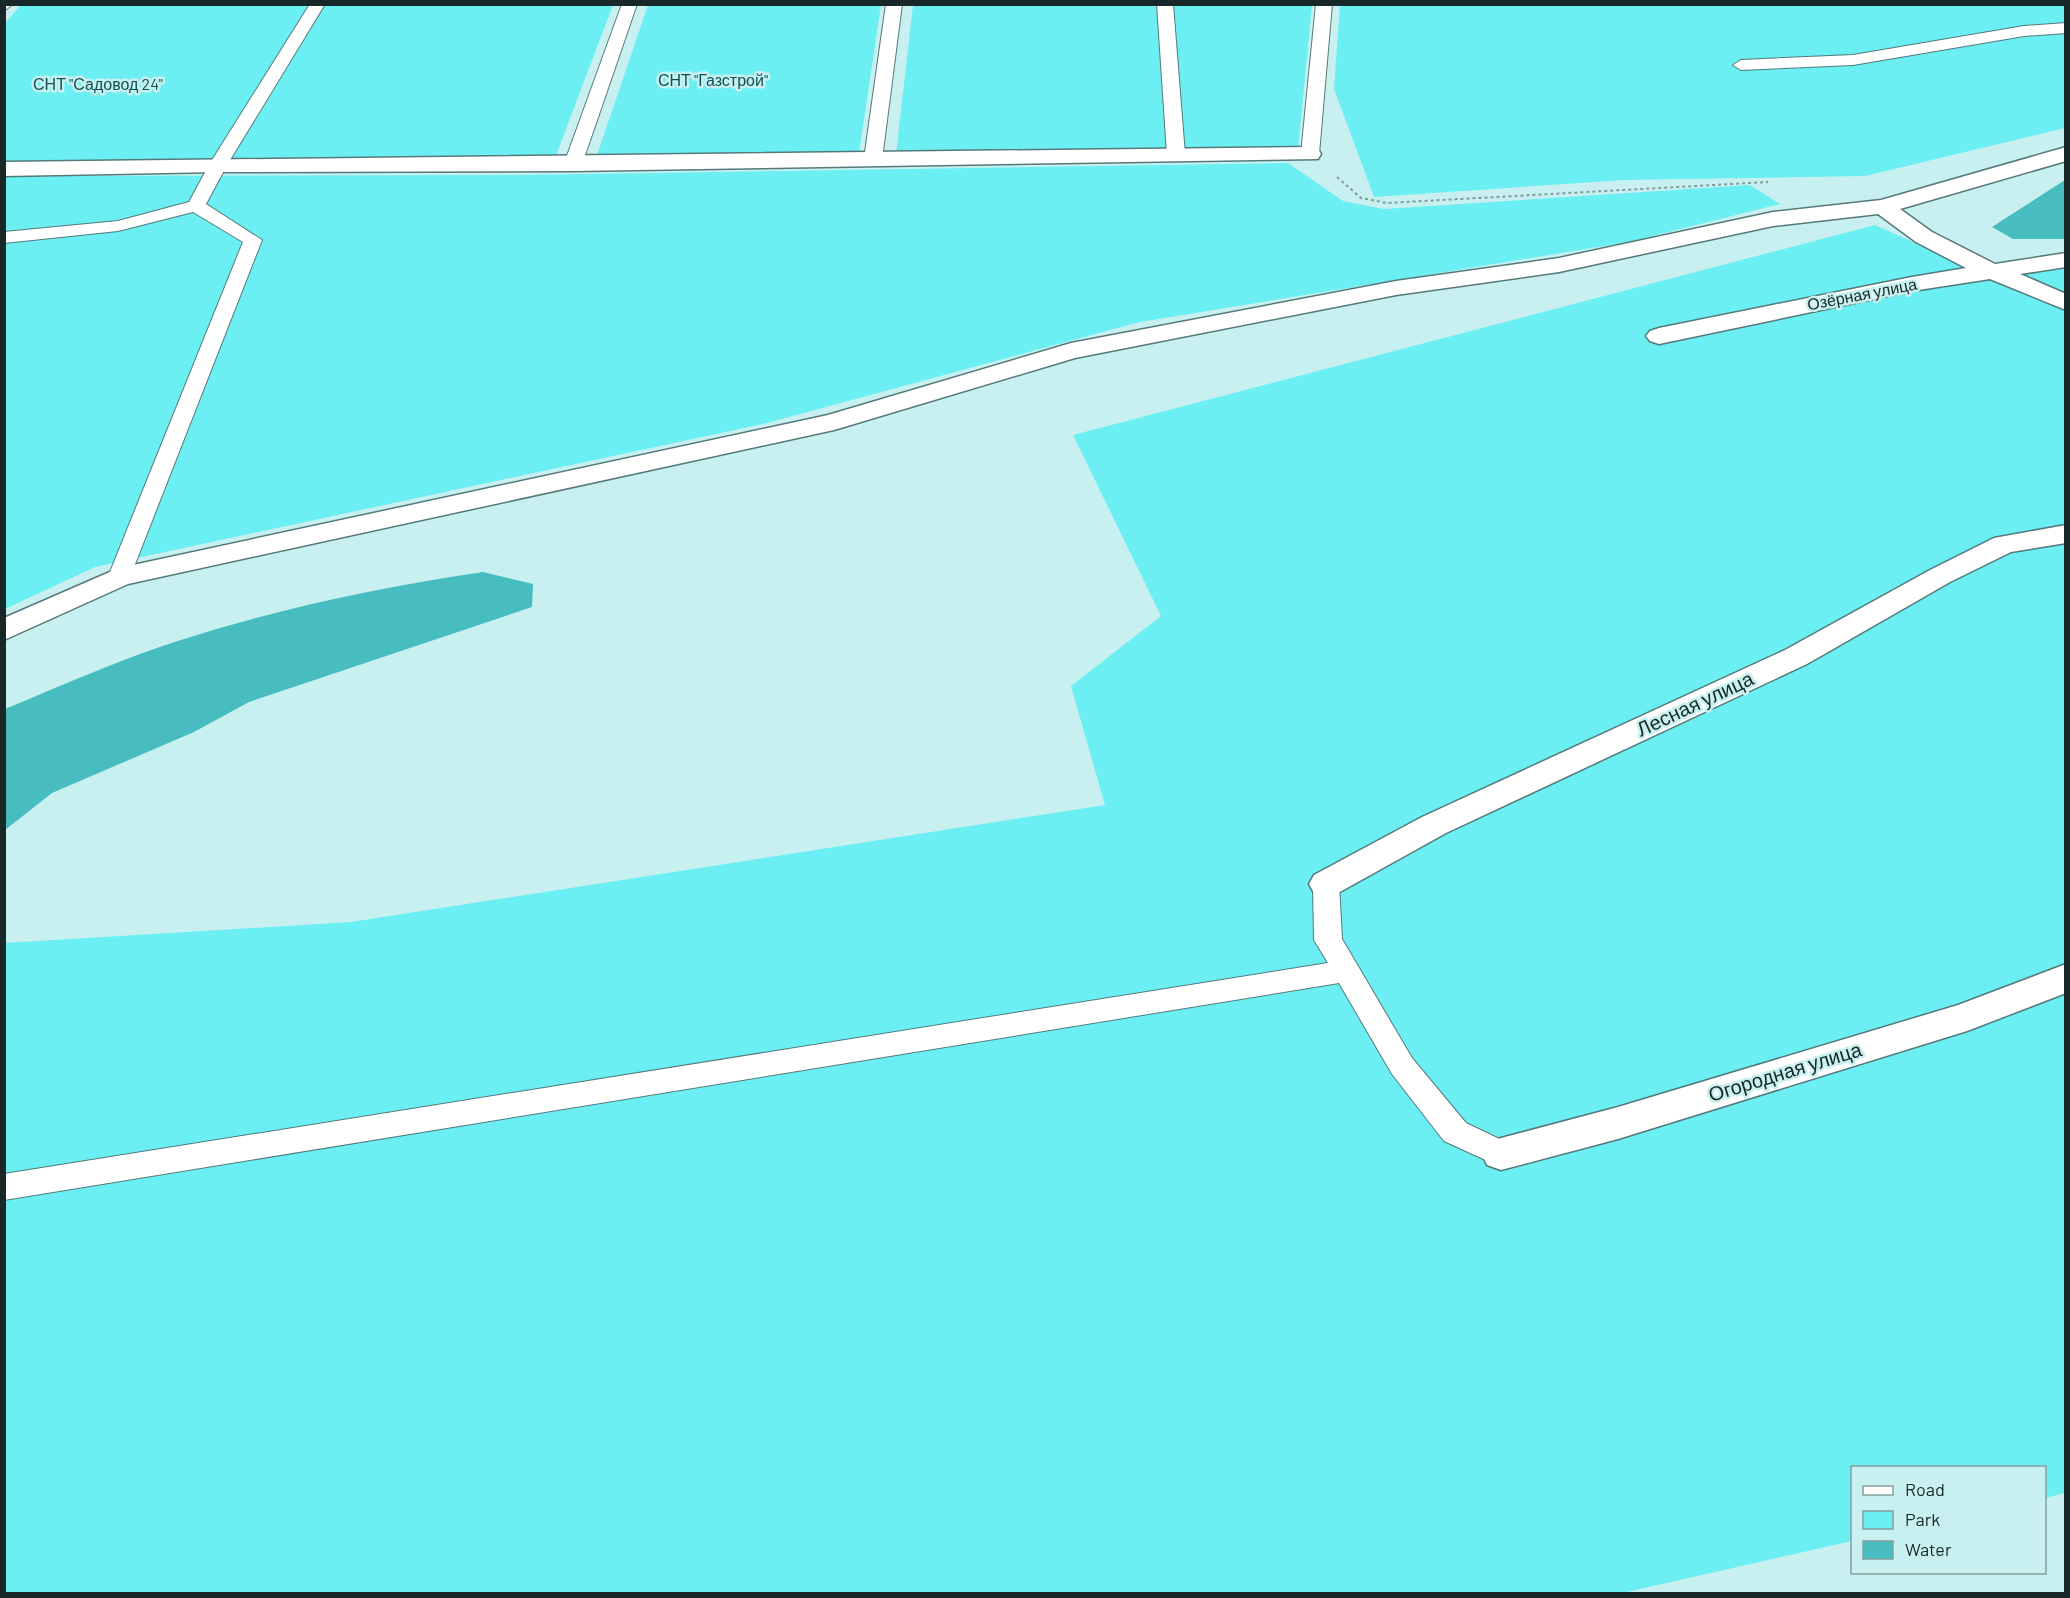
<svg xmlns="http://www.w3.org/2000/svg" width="2070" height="1598" viewBox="0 0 2070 1598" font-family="Barlow,sans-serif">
<rect width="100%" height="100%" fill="#c9f0f0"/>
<path fill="#6beff3" d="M21 5H613L555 158 5 164V23Z
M648 5H881L859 153 596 158Z
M913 5H1312L1298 149 896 154Z
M1340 5H2065V128L1865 176 1624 180 1374 197 1334 89Z
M1288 163 1343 201 1384 209 1750 185 1780 204 1629 242 1140 322 767 423 95 567 5 609 4 176 519 175Z
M1875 225 1991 277 2065 269V1493L2045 1498 2044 1468H1852V1541L1618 1594H5V943L351 922 1105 805 1071 686 1161 616 1073 435Z"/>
<path fill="#48bdc0" d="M2065 180V239H2013L1992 227Z
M483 572 533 584 532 607 249 702 194 732 52 793 5 830V709C63 685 123 658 184 639 282 608 381 587 483 572Z"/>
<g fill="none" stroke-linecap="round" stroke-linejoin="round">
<defs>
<path id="service" d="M4 4H13L4 11Z
M310 4H325L227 165 206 204 262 240 130 577 127 582H111L108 577 243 242 193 212 118 231 4 243V232L118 221 189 202 209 165Z
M622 4H637L582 164 573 169 567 168 564 164Z
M886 4H902L882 159 873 164 864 159Z
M1157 4H1173L1185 155 1176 160 1167 155Z
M1316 4H1332L1319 154 1310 159 1301 154Z
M2066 23V33L2024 36 1853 65 1741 70 1733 65 1741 60 1853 55 2024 26Z
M1326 874 1335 877 1339 884 1342 939 1412 1058 1466 1123 1512 1145 1516 1154 1512 1163 1501 1167 1444 1141 1392 1074 1339 983 4 1200V1174L1328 963 1314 940 1313 884 1317 877Z"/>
<path id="minor" d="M1310 147 1318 149 1321 154 1318 159 573 171 218 172 4 176V162Z
M2066 147V161L1900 209 1932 232 1995 264 2066 253V267L2020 274 2066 294V310L1990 279 1912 291 1659 344 1650 341 1646 336 1650 331 1659 328 1912 277 1966 268 1916 242 1878 214 1773 226 1559 272 1396 295 1075 358 834 430 128 584 4 640V618L119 568 828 415 1071 343 1396 281 1559 258 1773 212 1881 200Z
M2066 525V543L2011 552 1950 582 1807 664 1446 833 1338 893 1326 897 1314 893 1309 884 1314 875 1422 817 1785 650 1930 570 1994 538Z
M2066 964V993L1967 1031 1618 1139 1501 1170 1487 1165 1482 1154 1487 1143 1501 1138 1618 1107 1958 1005Z"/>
</defs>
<use href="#service" stroke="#55797a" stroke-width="2"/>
<use href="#minor" stroke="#55797a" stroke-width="3"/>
<path stroke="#7f9c9c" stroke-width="2" stroke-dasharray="3 3" stroke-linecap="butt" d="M1337 177 1361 198 1387 203 1768 182"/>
<use href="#service" fill="#fff" fill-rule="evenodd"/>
<use href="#minor" fill="#fff" fill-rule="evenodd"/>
</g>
<g text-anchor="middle" stroke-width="5" stroke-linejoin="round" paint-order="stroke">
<g font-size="16" fill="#0c5254" stroke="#c9f0f0">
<text x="713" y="86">СНТ "Газстрой"</text>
<text x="98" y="90">СНТ "Садовод 24"</text>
</g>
<g font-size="16" fill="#182727" stroke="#c9f0f0">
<text transform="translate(1862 294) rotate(-11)" y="6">Озёрная улица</text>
</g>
<g font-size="20" fill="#182727" stroke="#c9f0f0">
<text transform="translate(1695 704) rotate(-25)" y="7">Лесная улица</text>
<text transform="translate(1785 1072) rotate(-17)" y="7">Огородная улица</text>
</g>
</g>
<rect width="2070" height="1598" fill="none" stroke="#182727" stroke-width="12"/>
<rect x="1851" y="1466" width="195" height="108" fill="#c9f0f0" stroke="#82a0a0" stroke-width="1.5"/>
<rect x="1863" y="1486" width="30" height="9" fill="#ffffff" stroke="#82a0a0" stroke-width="1.5"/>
<text x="1905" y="1496" font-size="18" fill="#182727">Road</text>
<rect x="1863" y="1511" width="30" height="18" fill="#6beff3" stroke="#82a0a0" stroke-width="1.5"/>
<text x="1905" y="1526" font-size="18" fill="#182727">Park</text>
<rect x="1863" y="1541" width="30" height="18" fill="#48bdc0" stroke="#82a0a0" stroke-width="1.5"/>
<text x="1905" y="1556" font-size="18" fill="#182727">Water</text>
</svg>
